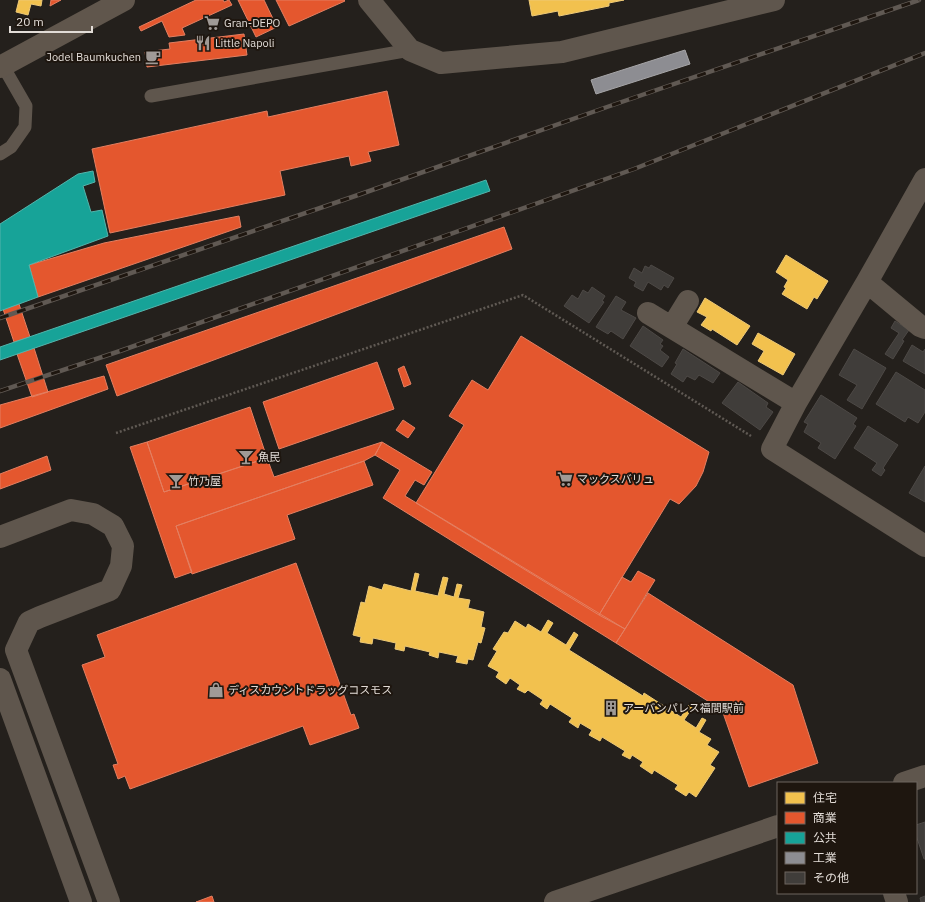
<svg xmlns="http://www.w3.org/2000/svg" width="925" height="902" viewBox="0 0 925 902" font-family="'IBM Plex Sans','Noto Sans JP',sans-serif">
<rect width="100%" height="100%" fill="#24201c"/>
<path fill="#f2c14e" stroke="#edc977" d="M19 0H42L41 6 31 4 28 15 16 12Z
M529 0H624L609 3V6L559 16 558 11 532 16Z
M786 255 828 281 817 299 814 297 807 309 782 294 786 288 784 287 788 280 776 272Z
M705 298 750 326 737 345 712 329 711 331 701 325 707 317 697 312Z
M758 333 795 354 783 375 758 361 764 351 752 344Z
M415 573 419 574 415 591 438 596 443 577 448 578 444 594 454 597 457 584 462 585 458 598 470 600 468 608 484 612 481 627 485 628 481 643 478 642 473 660 468 659 467 664 456 662 458 656 439 652 438 658 429 655 430 652 405 646 404 651 395 649 396 643 373 638 372 644 360 642 361 637 353 635 361 602 365 603 369 586 382 590 384 584 411 591Z
M548 620 553 623 547 633 566 645 574 632 578 635 569 650 643 696 644 693 681 717 689 705 693 707 684 720 696 728 702 718 706 720 699 732 711 739 707 745 719 752 710 765 715 768 696 797 689 792 686 796 675 789 678 785 654 770 652 774 640 766 643 762 632 755 630 759 622 755 625 751 602 737 600 741 589 735 592 730 580 723 578 728 569 722 572 718 550 704 547 709 540 704 543 700 528 690 525 693 517 689 520 685 510 678 506 684 496 677 499 672 488 666 497 651 493 649 504 632 508 633 515 621 526 628 528 624 541 632Z"/>
<path fill="#e4572e" stroke="#e37f61" d="M51 0H61L50 6Z
M196 0H223L224 2 229 0 232 5 182 28 185 35 169 37 162 21 141 31 139 27Z
M238 0H264L277 27 256 37Z
M276 0H344L345 1 289 26Z
M244 34 247 55 147 67 145 52 170 49 169 43Z
M387 91 399 145 368 152 371 161 351 166 349 156 280 171 285 195 110 233 92 149 267 111 268 117Z
M239 216 241 227 38 297 29 265 104 243Z
M504 227 512 249 117 396 106 365Z
M19 304 30 337 14 342 3 309Z
M521 336 709 452 703 472 696 486 679 504 670 499 599 615 416 503 464 425 449 416 472 380 488 390Z
M34 348 48 392 32 397 17 354Z
M377 362 394 409 279 449 263 402Z
M404 366 411 384 404 387 398 369Z
M104 376 108 389 0 428V405Z
M250 407 267 458 164 492 147 442Z
M403 420 415 428 408 438 396 430Z
M147 442 164 492 267 458 274 477 382 442 375 455 364 461 176 526 192 572 175 578 130 447Z
M382 442 432 472 424 485 415 480 405 496 625 629 616 643 383 498 400 470 375 455Z
M47 456 51 470 0 489V474Z
M364 461 373 485 287 515 295 539 192 574 176 526Z
M296 563 351 715 354 714 359 728 310 745 303 726 130 789 125 776 118 779 113 765 118 764 82 665 105 657 97 635Z
M638 571 655 580 625 629 599 615 622 577 631 582Z
M648 593 793 685 818 763 749 787 722 710 616 643Z
M212 896 214 902H196Z"/>
<path fill="#17a398" stroke="#54b4ab" d="M93 171 95 182 83 186 91 212 102 210 108 236 29 265 38 297 0 311V224L78 174Z
M486 180 490 191 0 360V347Z"/>
<path fill="#8d8d92" stroke="#a6a5a7" d="M685 50 690 64 596 94 591 80Z"/>
<path fill="#403d3a" stroke="#4d4946" d="M651 265 674 278 668 288 664 285 661 290 648 282 643 291 634 286 636 282 629 278 634 268 642 273 645 266 649 268Z
M592 287 605 296 602 301 604 302 589 323 564 306 572 295 578 299 583 290 588 293Z
M616 296 626 302 621 310 636 318 623 339 611 331 608 334 596 327Z
M895 321 909 330 902 340 904 341 893 359 885 354 899 333 891 328Z
M643 326 663 340 660 344 663 346 660 350 669 357 662 367 630 346Z
M912 345 923 352 925 349V374L903 361Z
M683 349 720 373 713 383 699 375 695 380 687 376 683 382 671 374 677 364 675 363Z
M854 349 886 368 862 409 847 400 857 385 839 375Z
M896 372 925 390V412L918 423 908 417 905 422 876 404Z
M738 382 768 403 766 407 773 412 760 430 722 403Z
M821 395 857 418 853 424 856 426 835 459 818 448 821 443 804 432 808 424 804 422Z
M868 426 898 445 883 468 885 470 881 476 872 470 877 463 854 448Z
M925 466V502L909 493Z
M925 822V859H924L916 835V825Z
M925 896V902H921L920 898Z"/>
<g fill="none" stroke-linecap="round" stroke-linejoin="round">
<path stroke="#605a54" stroke-width="2.5" stroke-dasharray="2 2" stroke-linecap="butt" d="M116 433 523 295 751 436"/>
<path stroke="#5f564d" stroke-width="13" d="M151 96 410 50
M0 154 11 147 25 127 26 106 3 66"/>
<path stroke="#5f564d" stroke-width="22" d="M369 0 410 50 441 63 562 52 774 0
M925 179 867 282 796 403 772 449 925 546
M867 282 920 326 925 328
M648 313 796 403
M672 327 688 301
M0 537 71 510 93 514 113 526 123 546 121 566 110 590 40 617 29 622 16 650 109 902
M0 679 81 902
M894 893 897 902"/>
<path stroke="#5f564d" stroke-width="22" d="M904 783 925 776
M555 902 778 826"/>
<path stroke="#60564c" stroke-width="22" d="M0 67 124 0"/>
<defs>
<path id="rail" d="M0 318 358 195 607 107 919 0
M0 391 120 351 634 169 925 53"/>
</defs>
<use href="#rail" stroke="#605953" stroke-width="4.5"/>
<use href="#rail" stroke="#1e160f" stroke-width="3" stroke-dasharray="9" stroke-linecap="butt"/>
</g>
<defs>
<symbol id="supermarket-bare" viewBox="-9 -9 18 18"><path d="M-6-5.5h2.5l.6 2H6L4.5 2H-2.5L-4.4-4H-6ZM-1.5 3.2a1.3 1.3 0 1 0 .1 0ZM3 3.2a1.3 1.3 0 1 0 .1 0Z" fill="#a09a96" stroke="#1e160f" stroke-width="2.5" paint-order="stroke"/></symbol>
<symbol id="restaurant-bare" viewBox="-9 -9 18 18"><path d="M-5-6h1v4h1v-4h1v4h1v-4h1v5L-1.5 .5V6h-2V.5L-5-1ZM5-6V6H3V1.5H1.5Q1.5-4 5-6Z" fill="#a09a96" stroke="#1e160f" stroke-width="2.5" paint-order="stroke"/></symbol>
<symbol id="cafe-bare" viewBox="-9 -9 18 18"><path d="M-5.5-4.5H6V0H3Q3 3.5 0 3.5H-2.5Q-5.5 3.5-5.5 0ZM3-3.2v2h1.7v-2ZM-6 4.5H4V6H-6Z" fill="#a09a96" stroke="#1e160f" stroke-width="2.5" paint-order="stroke"/></symbol>
<symbol id="bar-bare" viewBox="-9 -9 18 18"><path d="M-6-5H6L.8 .8V4.5H3.5V6h-7V4.5H-.8V.8Z" fill="#a09a96" stroke="#1e160f" stroke-width="2.5" paint-order="stroke"/></symbol>
<symbol id="shop-bare" viewBox="-9 -9 18 18"><path d="M-5-2.5h2.3a2.7 3.5 0 0 1 5.4 0H5L5.5 6h-11ZM-1.5-2.5h3a1.5 2.3 0 0 0-3 0Z" fill="#a09a96" stroke="#1e160f" stroke-width="2.5" paint-order="stroke"/></symbol>
<symbol id="building-bare" viewBox="-9 -9 18 18"><path d="M-4-6H4V6H1V3H-1V6H-4ZM-2.5-4.3h1.7v1.8h-1.7ZM.8-4.3h1.7v1.8H.8ZM-2.5-1h1.7V.8h-1.7ZM.8-1h1.7V.8H.8Z" fill="#a09a96" stroke="#1e160f" stroke-width="2.5" paint-order="stroke"/></symbol>
</defs>
<g fill-rule="evenodd">
<use href="#supermarket-bare" x="201" y="12" width="22" height="22"/>
<use href="#restaurant-bare" x="192" y="32" width="22" height="22"/>
<use href="#cafe-bare" x="142" y="46" width="22" height="22"/>
<use href="#bar-bare" x="235" y="446" width="22" height="22"/>
<use href="#supermarket-bare" x="554" y="468" width="22" height="22"/>
<use href="#bar-bare" x="165" y="470" width="22" height="22"/>
<use href="#shop-bare" x="205" y="679" width="22" height="22"/>
<use href="#building-bare" x="600" y="697" width="22" height="22"/>
</g>
<g text-anchor="middle" stroke-width="4" stroke-linejoin="round" paint-order="stroke">
<g font-size="11" fill="#e2dcd7" stroke="#1e160f" text-anchor="start">
<text x="224" y="27">Gran-DEPO</text>
<text x="215" y="47">Little Napoli</text>
<text x="141" y="61" text-anchor="end">Jodel Baumkuchen</text>
<text x="258" y="461">魚民</text>
<text x="577" y="483">マックスバリュ</text>
<text x="188" y="485">竹乃屋</text>
<text x="228" y="694">ディスカウントドラッグコスモス</text>
<text x="623" y="712">アーバンパレス福間駅前</text>
</g>
</g>
<rect x="777" y="782" width="140" height="112" fill="#1e160f" stroke="#6c655f"/>
<rect x="785" y="792" width="20" height="12" fill="#f2c14e" stroke="#6c655f"/>
<text x="813" y="802" font-size="12" fill="#e2dcd7">住宅</text>
<rect x="785" y="812" width="20" height="12" fill="#e4572e" stroke="#6c655f"/>
<text x="813" y="822" font-size="12" fill="#e2dcd7">商業</text>
<rect x="785" y="832" width="20" height="12" fill="#17a398" stroke="#6c655f"/>
<text x="813" y="842" font-size="12" fill="#e2dcd7">公共</text>
<rect x="785" y="852" width="20" height="12" fill="#8d8d92" stroke="#6c655f"/>
<text x="813" y="862" font-size="12" fill="#e2dcd7">工業</text>
<rect x="785" y="872" width="20" height="12" fill="#403d3a" stroke="#6c655f"/>
<text x="813" y="882" font-size="12" fill="#e2dcd7">その他</text>
<path d="M10 26v6h82v-6" fill="none" stroke="#e2dcd7" stroke-width="2"/>
<text x="16" y="26" font-size="12" fill="#e2dcd7" stroke="#1e160f" stroke-width="3" paint-order="stroke">20 m</text>
</svg>
